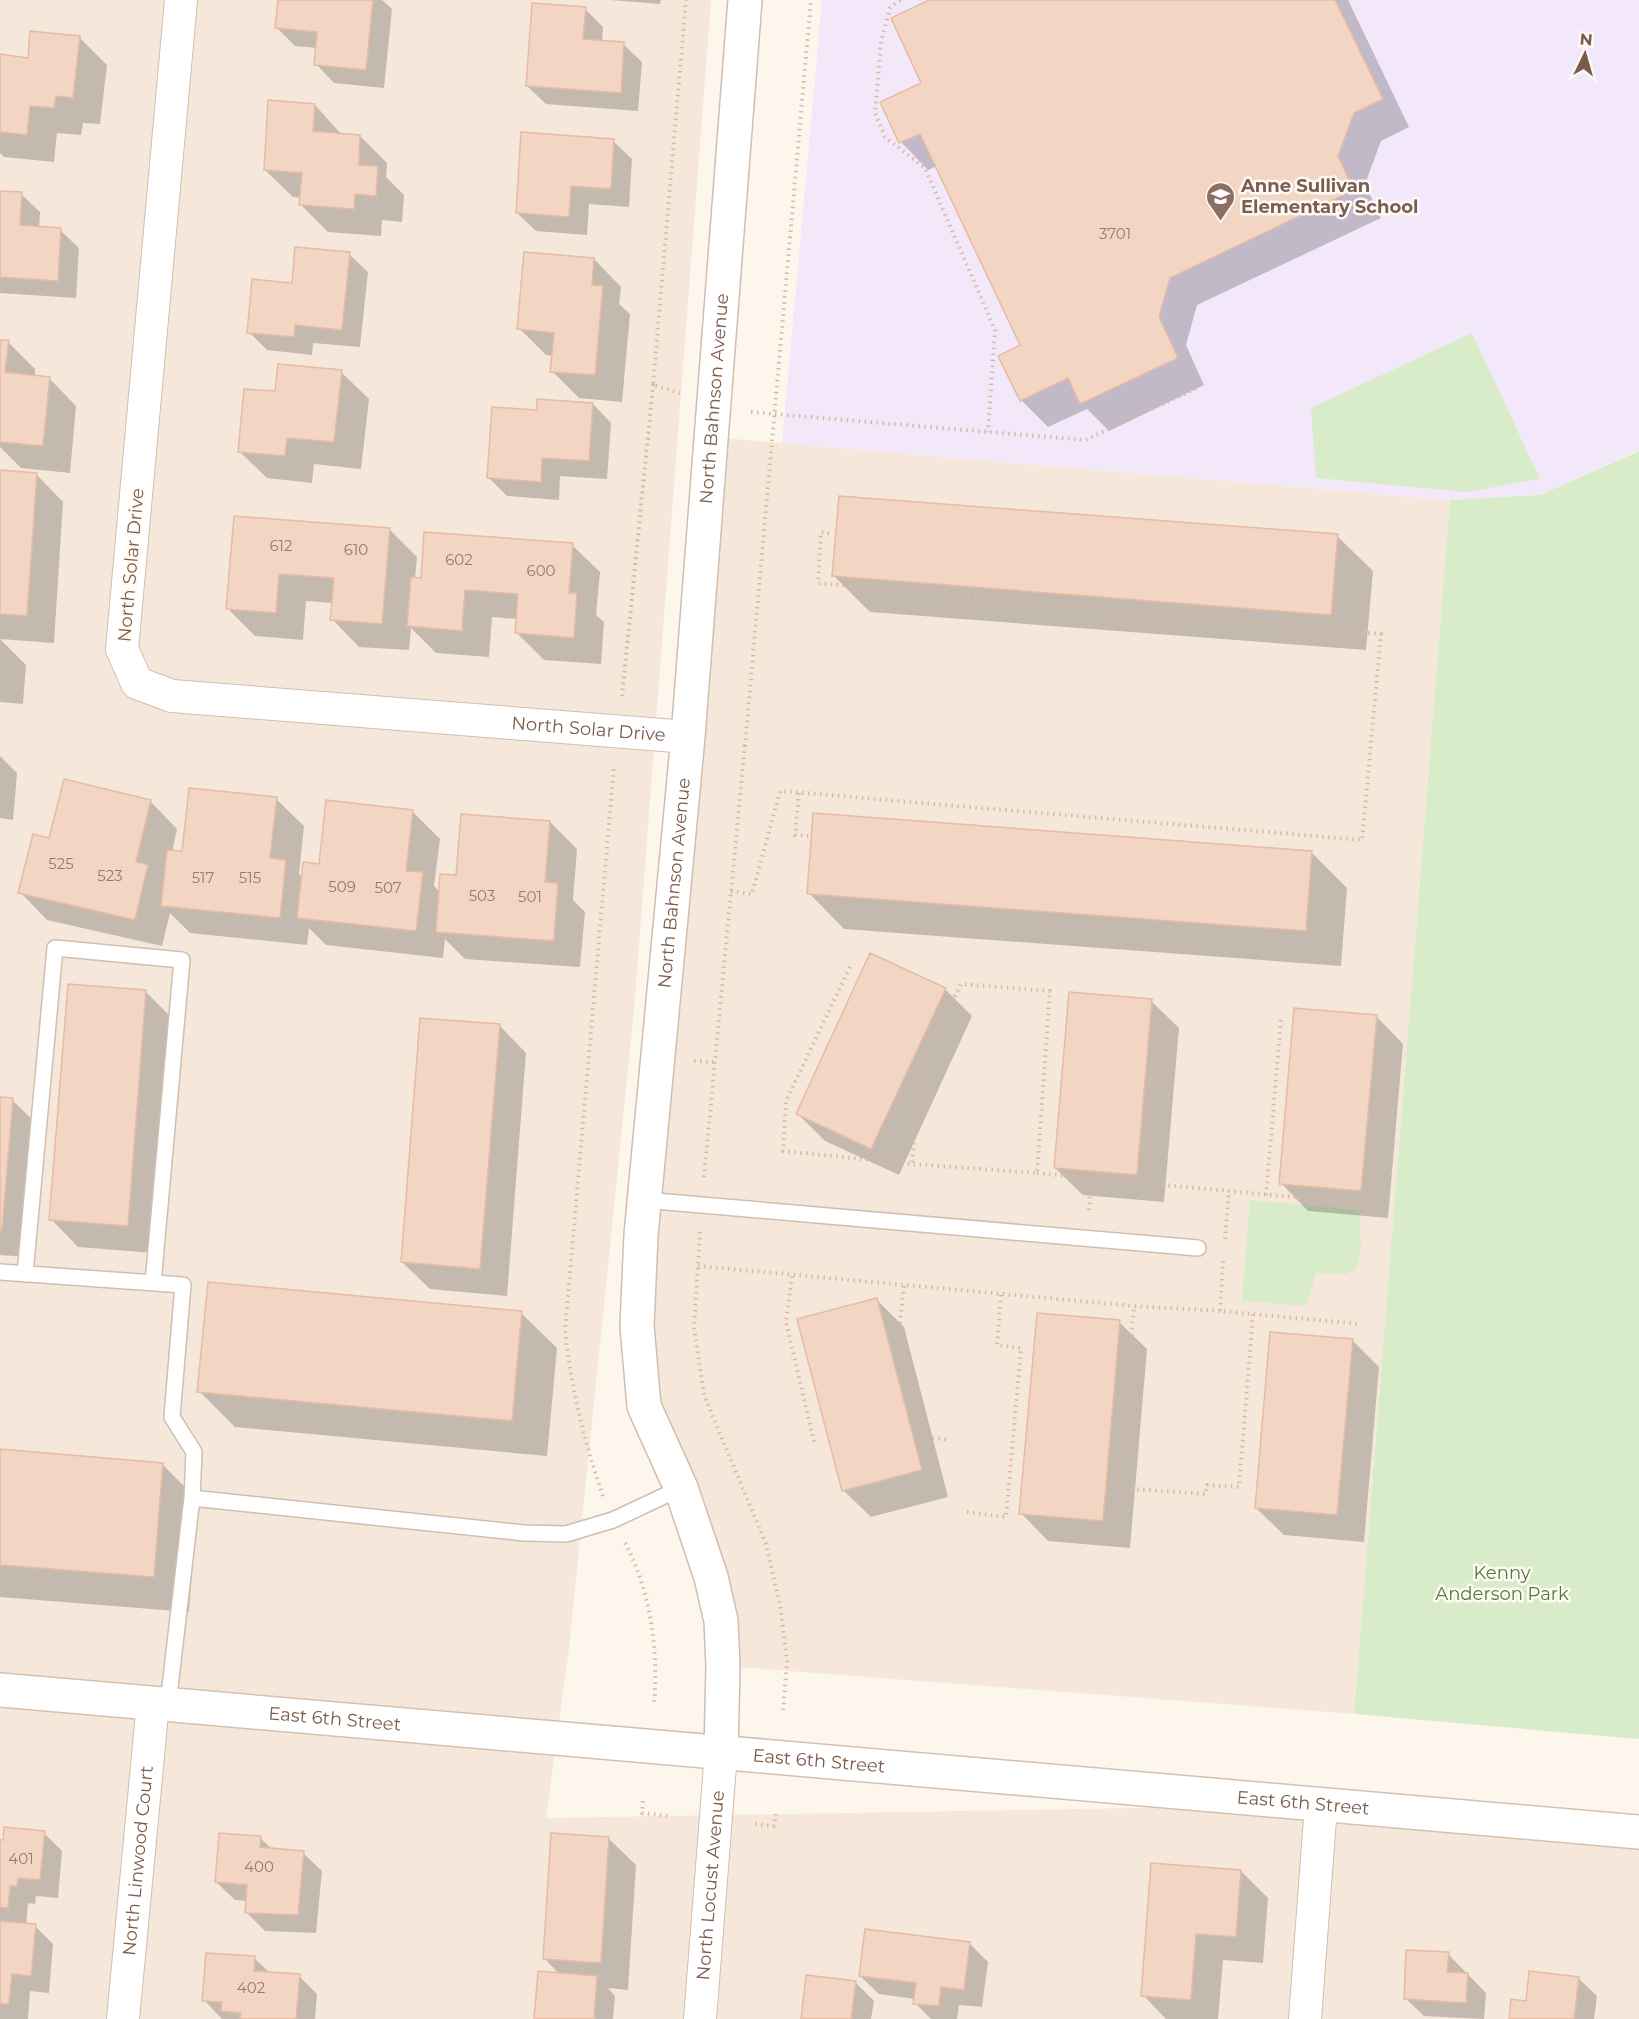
<svg xmlns="http://www.w3.org/2000/svg" width="1639" height="2019" viewBox="0 0 1639 2019" font-family="Montserrat,sans-serif">
<rect width="100%" height="100%" fill="#fdf6ec"/>
<path fill="#f5e8da" d="M0 0H711L634 1011 569 1648 546 1818 1321 1805 1639 1832V2019H0Z
M711 437 1450 500 1354 1714 723 1666 644 1406Z"/>
<path fill="#f3e8fa" d="M822 0H1639V450L1540 495 1450 500 782 443Z"/>
<path fill="#d8ecc9" d="M1472 333 1540 479 1466 492 1316 478 1311 408Z
M1639 451V1739L1354 1714 1450 500 1540 495Z
M1250 1200 1359 1210 1361 1251 1355 1270 1345 1274 1316 1273 1306 1306 1242 1301Z"/>
<path fill="#0003" d="M280 0H382L392 9 384 88 334 83 316 64 317 48 295 46 277 28Z
M610 0H661L660 4Z
M932 0H1348L1409 127 1381 141 1365 184 1381 218 1197 305 1186 345 1204 385 1109 431 1087 409 1048 427 1021 400 1022 346 937 166 928 170 901 142 923 83Z
M585 9 603 27 602 42 623 44 642 62 638 111 546 104 527 86Z
M79 37 107 65 100 124 83 123 81 135 57 133 54 162 4 157 0 153V56L29 59Z
M315 105 342 135 360 136 387 163 386 177 404 195 402 222 382 220 381 236 328 232 301 205V198L293 197 265 170Z
M613 141 632 159 629 207 589 204 587 235 536 231 517 213Z
M0 192 21 194 40 212 39 228 60 230 79 248 76 298 0 293Z
M349 254 368 272 360 347 313 343 312 355 267 350 249 332 293 284Z
M594 259 621 287 619 304 630 314 622 402 579 398 552 371 553 356 546 355 519 328Z
M0 341 8 342 35 369V377L49 378 76 406 70 473 21 468 0 447Z
M341 372 369 399 361 469 314 464 312 483 267 478 239 451 276 393Z
M593 404 611 423 607 479 560 476 559 500 507 496 489 478 538 412Z
M0 472 36 474 63 502 54 643 0 639 26 665 23 704 0 702Z
M235 517 389 529 417 557 415 579H422L572 545 600 572 596 615 604 622 601 664 544 660 517 633 518 619 492 617 489 657 436 653 411 628 409 650 359 647 332 619 333 603 306 601 303 640 255 636 228 609Z
M1337 536 1373 571 1366 650 870 612 834 576Z
M0 756 17 773 13 820 0 818Z
M276 799 304 826 299 874 303 878 320 866 412 811 440 839 434 886 440 892 458 876 550 822 577 849 573 900 585 912 580 967 465 959 445 939 443 958 326 945 309 928 307 945 190 933 170 913 162 946 47 920 20 892 51 840 150 801 177 829 172 852 184 853Z
M1312 853 1347 888 1341 966 844 929 809 893Z
M945 989 972 1016 899 1175 825 1141 798 1114Z
M146 992 173 1019 154 1253 78 1247 51 1219Z
M1151 1001 1179 1028 1164 1202 1083 1195 1055 1168Z
M1376 1016 1403 1044 1388 1218 1308 1211 1281 1183Z
M499 1025 526 1053 507 1296 430 1289 402 1262Z
M0 1099 12 1100 40 1127 29 1257 0 1255Z
M877 1300 904 1327 948 1497 871 1517 843 1490Z
M521 1313 557 1348 547 1456 235 1427 199 1391Z
M1119 1322 1147 1349 1130 1548 1048 1541 1021 1513Z
M1352 1340 1379 1367 1364 1542 1284 1535 1256 1508Z
M0 1451 162 1464 198 1500 189 1612 0 1597Z
M44 1833 62 1851 58 1898 36 1896 35 1904 28 1903 26 1925 35 1926 53 1944 49 1993 30 1991 28 2019H0V1841Z
M260 1838 272 1849 303 1853 322 1871 316 1933 265 1931 246 1912 247 1901 235 1900 216 1882Z
M608 1838 636 1865 628 1990 608 1988 615 1996 613 2019H536L560 1975 545 1959Z
M1241 1871 1268 1898 1263 1963 1223 1960 1218 2019H1166L1143 1995Z
M970 1944 988 1962 982 2007 959 2005 957 2019H931L915 2003V1999L879 1994 860 1976Z
M1448 1954 1486 1993 1484 2019 1424 2016 1405 1998Z
M254 1958 270 1973 299 1976 317 1994 315 2019H222L204 2000Z
M1578 1978 1597 1996 1594 2019H1511Z
M855 1982 874 2001 871 2019H803Z"/>
<path fill="#f3d5c3" stroke="#e6bba3" stroke-width="1.5" d="M278 0H373L366 70 314 65 317 32 275 28Z
M929 0H1335L1383 99 1354 113 1338 156 1354 190 1170 278 1159 317 1178 358 1080 404 1068 378 1020 401 998 356 1020 345 920 134 899 143 880 102 921 83 891 18Z
M532 3 586 7 583 39 624 42 621 93 526 86Z
M30 31 80 36 73 98 56 96 54 108 30 106 27 135 0 132V54L28 58Z
M268 100 315 104 313 131 360 135 359 165 378 166 376 196 355 194 354 209 299 205 302 173 264 170Z
M521 132 614 139 611 189 571 186 569 217 516 213Z
M0 191 22 192 20 225 61 228 58 281 0 277Z
M295 247 350 252 342 330 295 325 294 337 247 333 252 279 292 283Z
M524 252 594 258 592 285 603 286 595 375 550 372 554 333 517 329Z
M0 340H9L5 372 50 377 43 446 0 442Z
M278 364 342 370 334 442 287 438 285 456 238 452 244 389 275 391Z
M537 399 593 403 589 461 542 458 541 482 487 478 492 407 537 410Z
M0 470 37 473 27 616 0 614Z
M839 496 1338 534 1331 615 832 576Z
M234 516 390 528 382 624 330 620 334 578 279 574 276 613 226 609Z
M424 532 573 543 569 593H577L574 638 515 633 518 594 465 590 462 631 407 626 411 577 421 578Z
M64 779 151 800 136 862 148 865 135 920 18 893 33 834 49 838Z
M189 788 277 797 270 858 286 860 280 918 161 906 167 850 182 851Z
M326 800 413 810 406 871 423 872 416 931 297 918 303 862 319 864Z
M813 813 1312 851 1306 931 807 894Z
M461 814 550 821 545 882 558 883 554 941 436 932 440 874 456 875Z
M870 953 946 988 871 1149 796 1114Z
M68 984 146 990 128 1226 49 1220Z
M1069 992 1152 999 1137 1175 1054 1168Z
M1294 1008 1377 1015 1361 1191 1279 1184Z
M420 1018 500 1024 480 1269 401 1262Z
M0 1097 13 1098 2 1230H0Z
M208 1282 522 1311 512 1421 197 1392Z
M877 1298 922 1470 842 1491 797 1319Z
M1037 1313 1120 1320 1103 1521 1019 1514Z
M1270 1332 1353 1339 1337 1515 1255 1508Z
M0 1449 163 1463 154 1577 0 1565Z
M4 1827 45 1831 40 1880 18 1878 17 1886H10L8 1908 0 1907V1840H3Z
M219 1833 261 1836 260 1847 304 1851 298 1915 245 1913 247 1885 215 1882Z
M551 1833 609 1837 601 1963 543 1959Z
M1151 1863 1241 1870 1236 1937 1196 1934 1191 2000 1141 1996Z
M0 1921 36 1924 31 1976 12 1974 9 2004H0Z
M865 1929 970 1942 964 1990 941 1987 939 2006 913 2004 916 1983 859 1976Z
M1406 1950 1449 1952 1447 1972 1468 1973 1466 2003 1404 1999Z
M206 1953 255 1956 254 1971 300 1974 296 2019H240L241 2013 221 2011 222 2002 202 2001Z
M538 1971 597 1976 594 2019H534Z
M1529 1971 1579 1977 1574 2019H1509L1511 1999 1526 2001Z
M806 1975 856 1981 851 2019H801Z"/>
<g fill="none" stroke-linecap="round" stroke-linejoin="round">
<defs>
<path id="service" d="M644 1200 1198 1248
M0 1272 183 1285 172 1417 194 1452 192 1498
M25 1274 55 948 182 960 153 1283
M168 1704 192 1498 524 1533 566 1534 613 1520 681 1488"/>
<g id="minor">
<path id="s1" d="M181 0 122 649 137 683 172 696 688 737"/>
<path id="s2" d="M123 2019 153 1703"/>
<path id="s3" d="M700 2019 721 1753"/>
<path d="M1305 2019 1321 1805"/>
</g>
<g id="tertiary">
<path id="s4" d="M721 1753 723 1666 721 1621 711 1577 681 1488 644 1406 637 1326 641 1235 688 737 745 0"/>
</g>
<g id="secondary">
<path id="s5" d="M0 1690 1639 1832"/>
</g>
</defs>
<use href="#service" stroke="#d1beb0" stroke-width="18"/>
<use href="#minor" stroke="#d1beb0" stroke-width="34"/>
<use href="#tertiary" stroke="#d1beb0" stroke-width="36"/>
<use href="#secondary" stroke="#d6c0b0" stroke-width="36"/>
<path stroke="#d9b8a5" stroke-width="4" stroke-dasharray="1.5 4.5" stroke-linecap="butt" d="M900 0 890 8 881 42 875 113 885 137 925 168 995 330 988 432
M680 393 653 385 686 0
M751 412 1085 440 1199 387
M622 696 653 385 623 688
M745 746 811 0
M799 793 795 835 811 836
M731 891 752 894 780 791 1362 840 1381 634 818 583 821 532 831 534
M850 967 786 1101 783 1151 912 1164 921 1064 961 984 1050 991 1037 1173 912 1164
M694 1061 715 1062
M1037 1173 1368 1204 1384 1059
M704 1177 745 744
M1144 1183 1159 1020
M1266 1195 1281 1020
M1089 1210 1091 1178
M700 1232 694 1327 704 1395 766 1544 780 1605 787 1661 783 1713
M1225 1239 1229 1191
M1223 1261 1220 1311 1360 1324
M698 1266 1134 1306
M792 1276 786 1322 815 1446
M904 1286 899 1332 925 1437 949 1440
M1220 1311 1134 1306 1118 1488 1206 1494 1207 1485 1239 1487 1253 1314
M603 1496C584 1441 571 1388 565 1330L614 766
M967 1512 1006 1517 1021 1348 997 1345 1001 1293
M625 1543C650 1589 659 1651 654 1702
M643 1801 642 1813 670 1816
M755 1824 774 1826 776 1814"/>
<use href="#service" stroke="#fff" stroke-width="15"/>
<use href="#minor" stroke="#fff" stroke-width="32"/>
<use href="#tertiary" stroke="#fff" stroke-width="33"/>
<use href="#secondary" stroke="#fff" stroke-width="33"/>
</g>
<defs>
<symbol id="school-pin" viewBox="-11 -11 22 30"><path d="M0 17L-7.5 6A9.5 9.5 0 1 1 7.5 6Z" fill="#8d6e63" stroke="#fffaf3"/><path d="M0-5L7-2L0 1L-7-2ZM-4 1L0 2.5L4 1V4Q0 6-4 4Z" fill="#fff"/></symbol>
</defs>
<g fill-rule="evenodd">
<use href="#school-pin" x="1204" y="180" width="33" height="45"/>
</g>
<g text-anchor="middle" stroke-width="5" stroke-linejoin="round" paint-order="stroke">
<g font-size="15" fill="#987a6a">
<text x="1115" y="239">3701</text>
<text x="281" y="551">612</text>
<text x="356" y="555">610</text>
<text x="459" y="565">602</text>
<text x="541" y="576">600</text>
<text x="61" y="869">525</text>
<text x="110" y="881">523</text>
<text x="203" y="883">517</text>
<text x="250" y="883">515</text>
<text x="342" y="892">509</text>
<text x="388" y="893">507</text>
<text x="482" y="901">503</text>
<text x="530" y="902">501</text>
<text x="21" y="1864">401</text>
<text x="259" y="1872">400</text>
<text x="251" y="1993">402</text>
</g>
<g font-size="18" font-weight="bold" fill="#785e54" stroke="#fffaf3" text-anchor="start">
<text x="1241" y="192">Anne Sullivan<tspan x="1241" dy="21">Elementary School</tspan></text>
</g>
<g font-size="18" fill="#7a5c4d" stroke="#fffaf3">
<text dy="6" stroke="none"><textPath href="#s4" startOffset="1372">North Bahnson Avenue</textPath></text>
<text transform="translate(131 565) rotate(-85)" y="6">North Solar Drive</text>
<text dy="6" stroke="none"><textPath href="#s1" startOffset="1144">North Solar Drive</textPath></text>
<text dy="6" stroke="none"><textPath href="#s4" startOffset="886">North Bahnson Avenue</textPath></text>
<text dy="6" stroke="none"><textPath href="#s5" startOffset="336">East 6th Street</textPath></text>
<text dy="6" stroke="none"><textPath href="#s5" startOffset="822">East 6th Street</textPath></text>
<text dy="6" stroke="none"><textPath href="#s5" startOffset="1308">East 6th Street</textPath></text>
<text dy="6" stroke="none"><textPath href="#s2" startOffset="159">North Linwood Court</textPath></text>
<text dy="6" stroke="none"><textPath href="#s3" startOffset="134">North Locust Avenue</textPath></text>
</g>
<g font-size="18" fill="#537a41" stroke="#fffaf3">
<text x="1502" y="1579">Kenny<tspan x="1502" dy="21">Anderson Park</tspan></text>
</g>
</g>
<g transform="translate(1585 54) rotate(5)" stroke="#fffaf3" stroke-width="4.5" paint-order="stroke">
<path d="M0-4.5L10 22L0 15L-10 22Z" fill="#7a5c4d"/>
<text y="-9" font-size="16" font-weight="bold" text-anchor="middle" fill="#7a5c4d">N</text>
</g>
</svg>
